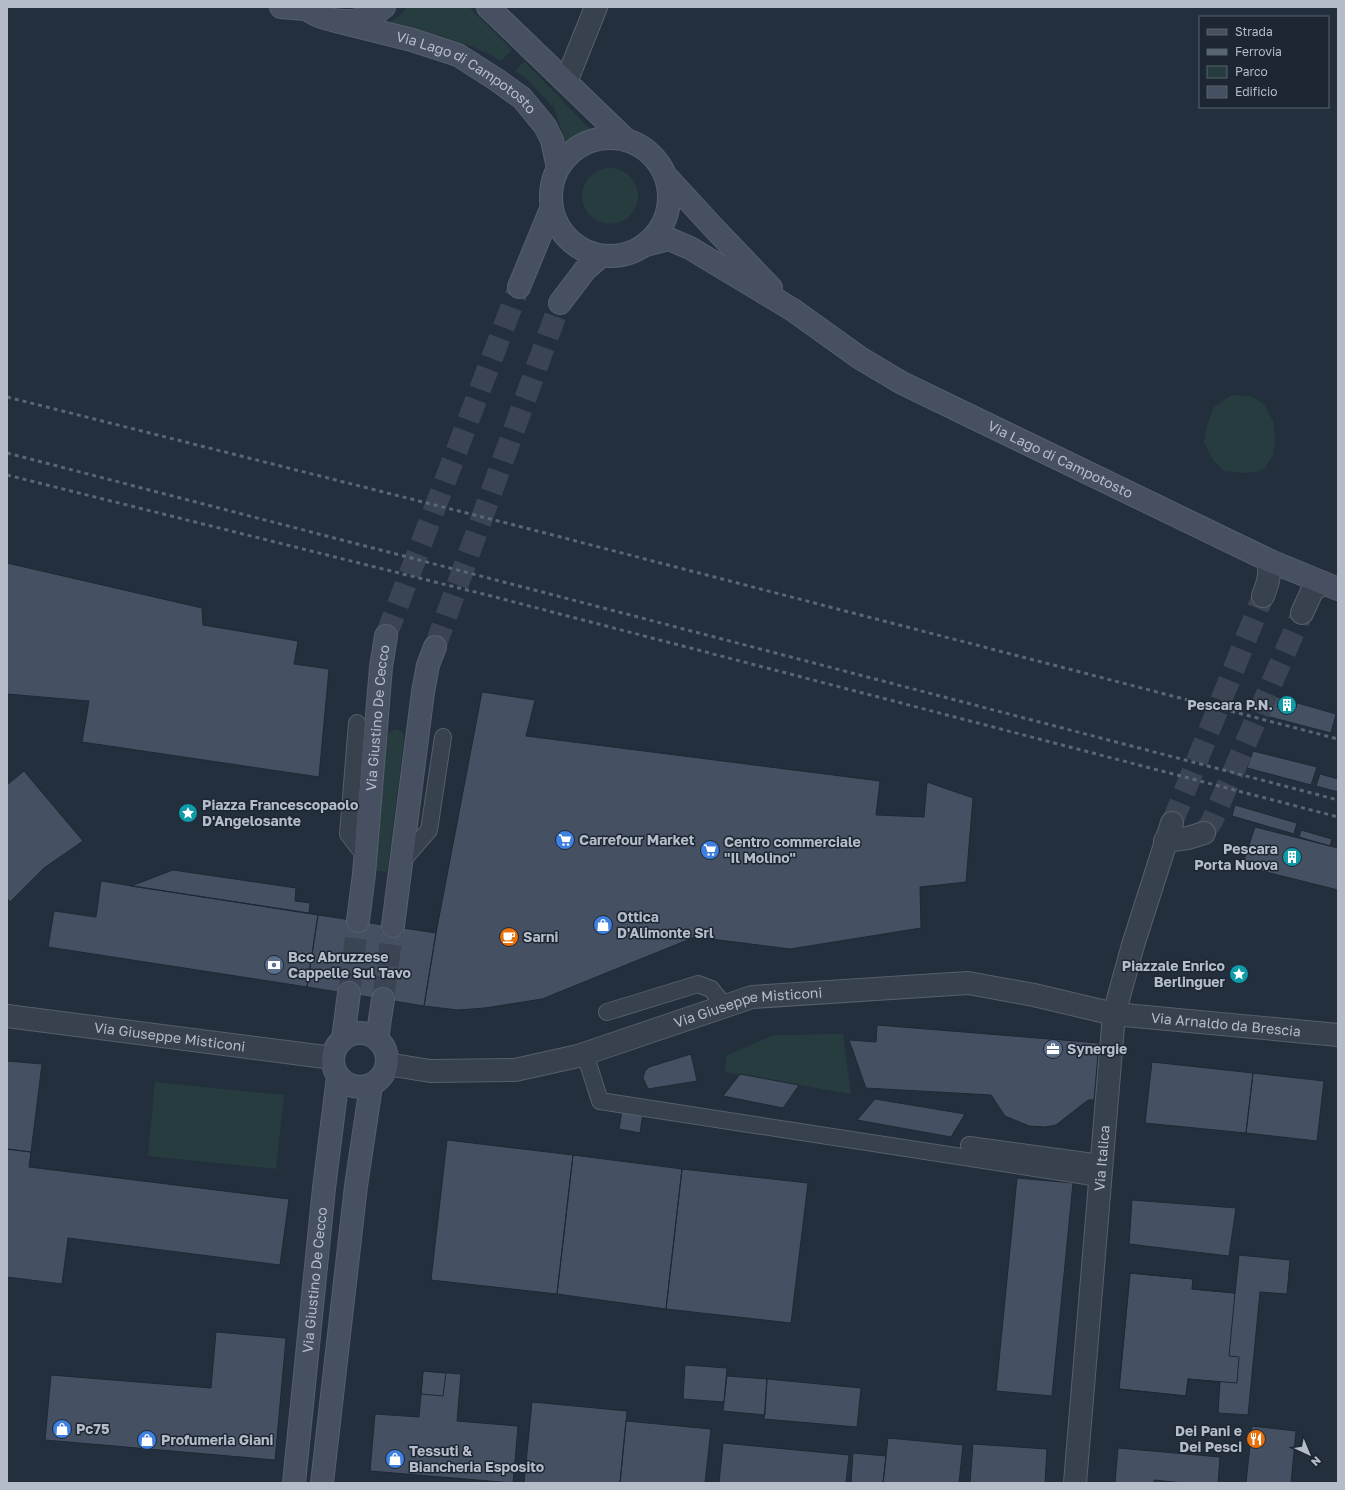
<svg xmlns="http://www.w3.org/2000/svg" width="1345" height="1490" viewBox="0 0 1345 1490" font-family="'Golos Text',sans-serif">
<rect width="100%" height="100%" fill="#242f3e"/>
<path fill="#263c3f" d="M407 7H469L512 50 501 61C467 40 427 33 388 23L398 17Z
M524 61 593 132 582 135 567 146 554 108 524 76 515 71Z
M582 196a28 28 0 1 1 56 0a28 28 0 1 1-56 0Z
M1232 395 1251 396 1264 404 1273 421 1275 441 1273 455 1265 468 1257 472 1242 473 1224 471 1213 460 1204 443 1207 425 1214 407Z
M397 729C403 731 404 734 404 740L387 872 369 870 387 736 389 732Z
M843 1034 851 1094 725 1072 726 1056 773 1035Z
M155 1082 284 1095 276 1169 148 1156Z"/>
<path fill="#455162" stroke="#1f2835" d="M7 563 202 608 203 625 298 641 294 664 329 669 319 777 82 742 89 701 7 694Z
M482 692 535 700 526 736 880 781 876 815 924 817 927 782 973 798 966 882 920 887 921 928 790 949 695 937 542 999 485 1008 458 1010 424 1006 436 933Z
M1273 696 1336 714 1331 733 1266 716Z
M1253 751 1317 767 1311 785 1247 768Z
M24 771 83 841 44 868 10 902 7 898V785Z
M1320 774 1338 779V792L1316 786Z
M1235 805 1297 823 1294 834 1232 816Z
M1255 827 1338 848V890L1242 866Z
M1301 830 1332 839 1330 846 1299 837Z
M173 870 296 888 295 901 310 903 309 913 131 886Z
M101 881 318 915 307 987 48 947 54 911 96 917Z
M318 915 436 933 424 1006 307 987Z
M877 1025 1099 1043 1094 1100H1088L1056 1125 1045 1127 1029 1126 1005 1116 991 1095 866 1088 849 1040 876 1042Z
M691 1054 697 1081 648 1089 643 1078 645 1071 649 1067Z
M7 1061 42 1064 31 1152 7 1149Z
M1152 1062 1253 1073 1246 1133 1145 1123Z
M1253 1073 1324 1081 1317 1141 1246 1133Z
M740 1074 799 1085 783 1108 723 1096Z
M875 1099 965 1114 951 1137 857 1120Z
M622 1110 643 1113 640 1133 619 1129Z
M447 1140 573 1155 557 1294 431 1280Z
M7 1149 31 1152 29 1167 289 1199 280 1265 68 1238 62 1284 7 1277Z
M573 1155 682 1169 666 1309 557 1294Z
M682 1169 808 1183 791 1323 666 1309Z
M1017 1178 1073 1183 1052 1396 996 1391Z
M1132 1200 1236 1208 1229 1256 1129 1244Z
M1239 1255 1290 1260 1287 1294 1260 1292 1248 1415 1218 1413 1220 1382 1188 1379 1186 1396 1119 1389 1130 1273 1193 1279 1192 1289 1235 1293Z
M1130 1273 1193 1279 1192 1289 1235 1293 1229 1356 1239 1357 1237 1383 1188 1379 1186 1396 1119 1389Z
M216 1332 286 1338 275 1460 45 1440 51 1375 211 1388Z
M685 1365 727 1368 724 1402 683 1399Z
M423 1371 461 1374 457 1421 518 1426 513 1483 370 1471 375 1414 419 1417Z
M423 1371 446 1373 443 1396 421 1394Z
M727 1376 767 1379 765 1415 723 1411Z
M767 1379 861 1388 857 1427 764 1419Z
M532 1402 627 1411 620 1483H524Z
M626 1421 711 1429 705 1483H620Z
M1252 1426 1296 1431 1291 1483H1246Z
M888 1438 963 1445 959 1483H883Z
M723 1443 849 1455 846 1483H719Z
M973 1444 1047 1449 1045 1483H970Z
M1118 1448 1220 1457 1218 1483H1184L1154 1480V1483H1115Z
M853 1453 886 1456 883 1483H851Z"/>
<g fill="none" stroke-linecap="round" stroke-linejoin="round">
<path stroke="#3a4453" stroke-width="22" stroke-dasharray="22 11" stroke-linecap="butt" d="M1172 823 1263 596
M1204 833 1212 821 1302 613"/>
<path stroke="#3a4453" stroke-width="22" stroke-dasharray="22 11" stroke-linecap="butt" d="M386 636 519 287
M435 647 560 303
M349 993 358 921
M383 999 393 926"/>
<defs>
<path id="lane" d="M357 723 348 834 365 856
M402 861 429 830 443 737
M607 1012 698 984 711 989 725 1006
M585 1054 600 1101 1099 1178
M969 1145 1101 1163"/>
<g id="street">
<path d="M566 82 596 7"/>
<path d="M1263 596C1268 583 1271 573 1268 560"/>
<path d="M1302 613 1312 591 1323 583"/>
<path d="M1165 841 1188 838 1204 833"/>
<path id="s1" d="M7 1016 333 1058"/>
<path id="s2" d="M387 1064 430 1071 515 1070 578 1056 752 997 968 983 1034 995 1114 1014 1338 1035"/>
<path id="s3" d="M1075 1483 1114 1014 1133 945 1172 823"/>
</g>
<g id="secondary">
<path d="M281 7 306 9"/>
<path d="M304 7C322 22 349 25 371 16 375 14 380 10 384 7"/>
<path d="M488 7 625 139"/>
<path id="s4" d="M336 21 412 40 458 55 497 80 522 98 545 126 552 140 558 168"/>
<circle cx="610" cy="197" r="59"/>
<path d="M666 176 712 226 771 288"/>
<path id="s5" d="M646 245 669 239 690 248 793 310 860 358 902 383 1268 560 1338 589"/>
<path d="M519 287 551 209"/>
<path d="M560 303 585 270 601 256"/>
<path id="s6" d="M358 921 364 874 381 667 386 636"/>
<path d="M393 926 423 692 428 665 435 647"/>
<circle cx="360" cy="1060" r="27"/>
<path d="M343 1039 349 993"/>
<path d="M377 1039 383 999"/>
<path id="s7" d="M294 1483 324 1188 338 1077"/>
<path d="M322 1483 356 1186 371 1086"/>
</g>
</defs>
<use href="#lane" stroke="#565f6c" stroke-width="18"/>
<use href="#street" stroke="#565f6c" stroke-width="24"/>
<use href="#secondary" stroke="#565f6c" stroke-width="24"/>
<use href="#lane" stroke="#38414e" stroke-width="16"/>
<use href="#street" stroke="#38414e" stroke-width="22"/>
<use href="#secondary" stroke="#465061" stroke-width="22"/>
<path stroke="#5a6575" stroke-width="3" stroke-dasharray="4 4" stroke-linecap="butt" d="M7 397 518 526 1338 739
M7 453 523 587 1338 800
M7 475 491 596 1338 817"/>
</g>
<defs>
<symbol id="building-disc" viewBox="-11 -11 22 22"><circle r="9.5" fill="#0f9aa8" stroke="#1d2633"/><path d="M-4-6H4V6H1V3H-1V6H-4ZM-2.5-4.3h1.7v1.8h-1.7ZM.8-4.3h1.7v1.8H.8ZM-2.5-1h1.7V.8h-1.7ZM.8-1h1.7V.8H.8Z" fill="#fff"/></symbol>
<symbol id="sight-disc" viewBox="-11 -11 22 22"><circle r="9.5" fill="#0f9aa8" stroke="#1d2633"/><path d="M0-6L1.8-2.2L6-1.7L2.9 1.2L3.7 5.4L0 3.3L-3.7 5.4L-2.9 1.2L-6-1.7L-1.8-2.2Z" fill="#fff"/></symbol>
<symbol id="supermarket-disc" viewBox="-11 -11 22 22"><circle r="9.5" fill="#3f7fe0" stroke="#1d2633"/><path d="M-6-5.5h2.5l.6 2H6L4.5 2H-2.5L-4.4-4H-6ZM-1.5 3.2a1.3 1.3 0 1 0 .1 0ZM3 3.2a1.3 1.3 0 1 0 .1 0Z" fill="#fff"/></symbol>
<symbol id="shop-disc" viewBox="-11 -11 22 22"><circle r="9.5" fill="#3f7fe0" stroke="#1d2633"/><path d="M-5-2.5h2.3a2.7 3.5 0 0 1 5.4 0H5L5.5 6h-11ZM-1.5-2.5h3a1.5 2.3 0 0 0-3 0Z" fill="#fff"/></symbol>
<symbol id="cafe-disc" viewBox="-11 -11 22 22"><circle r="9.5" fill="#e8710a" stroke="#1d2633"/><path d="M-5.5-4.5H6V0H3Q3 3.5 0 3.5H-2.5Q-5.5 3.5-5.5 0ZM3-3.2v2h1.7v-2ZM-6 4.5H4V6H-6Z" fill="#fff"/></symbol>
<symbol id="bank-disc" viewBox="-11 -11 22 22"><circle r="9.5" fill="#5c6f8a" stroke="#1d2633"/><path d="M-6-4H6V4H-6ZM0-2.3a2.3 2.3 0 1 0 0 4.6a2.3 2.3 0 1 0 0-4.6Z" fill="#fff"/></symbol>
<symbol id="office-disc" viewBox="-11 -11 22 22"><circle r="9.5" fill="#5c6f8a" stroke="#1d2633"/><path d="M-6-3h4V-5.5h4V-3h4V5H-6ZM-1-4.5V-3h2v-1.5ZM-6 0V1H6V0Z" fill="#fff"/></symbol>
<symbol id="restaurant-disc" viewBox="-11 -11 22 22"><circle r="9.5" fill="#e8710a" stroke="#1d2633"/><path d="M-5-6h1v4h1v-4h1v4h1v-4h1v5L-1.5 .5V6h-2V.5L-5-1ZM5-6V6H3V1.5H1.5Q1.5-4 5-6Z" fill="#fff"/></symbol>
</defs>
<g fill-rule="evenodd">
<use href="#building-disc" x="1276" y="694" width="22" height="22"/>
<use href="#sight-disc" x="177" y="802" width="22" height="22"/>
<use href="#supermarket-disc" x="554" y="829" width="22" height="22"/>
<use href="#supermarket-disc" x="699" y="839" width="22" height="22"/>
<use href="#building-disc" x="1281" y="846" width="22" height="22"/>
<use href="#shop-disc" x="592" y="914" width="22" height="22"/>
<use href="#cafe-disc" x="498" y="926" width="22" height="22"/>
<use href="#bank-disc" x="263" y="954" width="22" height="22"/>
<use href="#sight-disc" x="1228" y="963" width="22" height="22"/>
<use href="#office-disc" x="1042" y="1038" width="22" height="22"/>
<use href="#shop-disc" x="51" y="1418" width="22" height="22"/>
<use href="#restaurant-disc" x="1245" y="1428" width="22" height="22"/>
<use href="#shop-disc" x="136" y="1429" width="22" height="22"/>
<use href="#shop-disc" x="384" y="1448" width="22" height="22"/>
</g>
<g text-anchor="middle" stroke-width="3" stroke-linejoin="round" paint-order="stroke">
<g font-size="14" fill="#b4bcc9" stroke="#1d2633">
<text dy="5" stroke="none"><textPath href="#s4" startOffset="142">Via Lago di Campotosto</textPath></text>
<text dy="5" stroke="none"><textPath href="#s5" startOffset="474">Via Lago di Campotosto</textPath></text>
<text dy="5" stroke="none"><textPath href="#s6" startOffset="204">Via Giustino De Cecco</textPath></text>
<text dy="5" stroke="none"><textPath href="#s2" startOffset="371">Via Giuseppe Misticoni</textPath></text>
<text dy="5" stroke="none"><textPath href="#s2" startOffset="855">Via Arnaldo da Brescia</textPath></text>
<text dy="5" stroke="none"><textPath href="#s1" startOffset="164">Via Giuseppe Misticoni</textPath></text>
<text dy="5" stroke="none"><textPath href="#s3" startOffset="326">Via Italica</textPath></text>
<text dy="5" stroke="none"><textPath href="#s7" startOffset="204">Via Giustino De Cecco</textPath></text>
</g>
<g font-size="14" font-weight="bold" fill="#b4bcc9" stroke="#1d2633" text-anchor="start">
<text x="1273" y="710" text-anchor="end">Pescara P.N.</text>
<text x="202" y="810">Piazza Francescopaolo<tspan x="202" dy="16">D'Angelosante</tspan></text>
<text x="579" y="845">Carrefour Market</text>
<text x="724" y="847">Centro commerciale<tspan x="724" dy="16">"Il Molino"</tspan></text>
<text x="1278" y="854" text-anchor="end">Pescara<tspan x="1278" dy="16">Porta Nuova</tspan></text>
<text x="617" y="922">Ottica<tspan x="617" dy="16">D'Alimonte Srl</tspan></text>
<text x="523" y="942">Sarni</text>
<text x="288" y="962">Bcc Abruzzese<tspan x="288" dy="16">Cappelle Sul Tavo</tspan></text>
<text x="1225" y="971" text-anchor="end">Piazzale Enrico<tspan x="1225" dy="16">Berlinguer</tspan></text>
<text x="1067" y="1054">Synergie</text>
<text x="76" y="1434">Pc75</text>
<text x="1242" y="1436" text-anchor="end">Dei Pani e<tspan x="1242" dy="16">Dei Pesci</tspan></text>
<text x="161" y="1445">Profumeria Giani</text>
<text x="409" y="1456">Tessuti &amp;<tspan x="409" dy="16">Biancheria Esposito</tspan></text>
</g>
</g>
<rect width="1345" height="1490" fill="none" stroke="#b4bcc9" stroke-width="16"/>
<rect x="1199" y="16" width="130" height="92" fill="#1d2633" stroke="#59626f"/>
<rect x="1207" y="29" width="20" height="6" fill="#465061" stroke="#59626f"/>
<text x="1235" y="36" font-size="12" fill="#b4bcc9">Strada</text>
<rect x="1207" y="49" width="20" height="6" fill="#5a6575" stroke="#59626f"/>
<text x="1235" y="56" font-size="12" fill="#b4bcc9">Ferrovia</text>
<rect x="1207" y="66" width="20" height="12" fill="#263c3f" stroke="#59626f"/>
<text x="1235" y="76" font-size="12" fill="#b4bcc9">Parco</text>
<rect x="1207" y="86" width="20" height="12" fill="#455162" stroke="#59626f"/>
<text x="1235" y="96" font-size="12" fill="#b4bcc9">Edificio</text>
<g transform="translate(1309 1454) rotate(136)" stroke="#1d2633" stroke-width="3" paint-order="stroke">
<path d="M0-3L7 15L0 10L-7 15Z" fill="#b4bcc9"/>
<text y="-6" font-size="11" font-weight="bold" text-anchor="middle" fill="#b4bcc9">N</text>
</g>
</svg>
